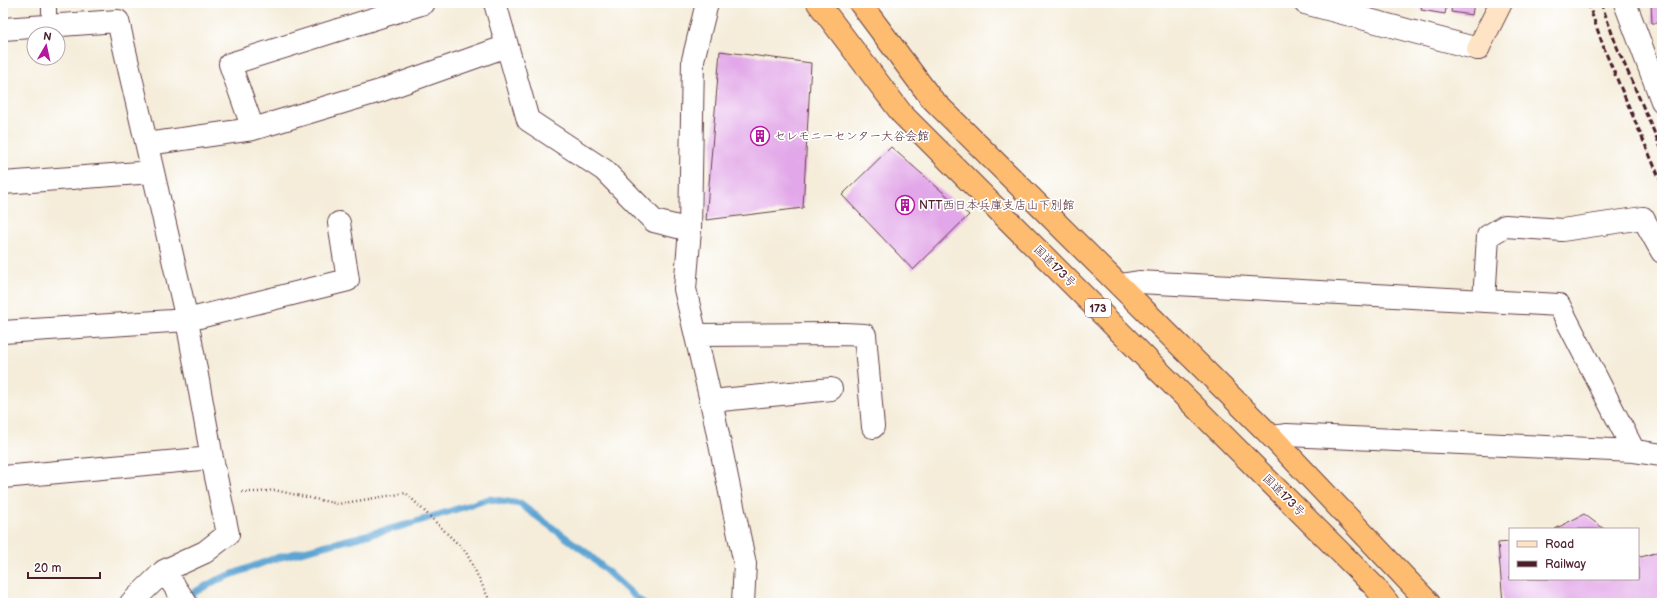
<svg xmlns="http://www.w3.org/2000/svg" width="1665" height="606" viewBox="0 0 1665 606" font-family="'Balsamiq Sans','Klee One',sans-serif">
<rect width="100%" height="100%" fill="#fff"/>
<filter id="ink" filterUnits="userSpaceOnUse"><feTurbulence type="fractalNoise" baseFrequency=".025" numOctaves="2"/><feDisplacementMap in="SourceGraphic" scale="8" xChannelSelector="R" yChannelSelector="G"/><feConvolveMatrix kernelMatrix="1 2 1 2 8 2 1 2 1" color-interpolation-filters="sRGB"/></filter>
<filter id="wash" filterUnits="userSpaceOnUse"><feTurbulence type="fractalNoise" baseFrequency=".012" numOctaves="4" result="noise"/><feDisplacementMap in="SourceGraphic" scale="16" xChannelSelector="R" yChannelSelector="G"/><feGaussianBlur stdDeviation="0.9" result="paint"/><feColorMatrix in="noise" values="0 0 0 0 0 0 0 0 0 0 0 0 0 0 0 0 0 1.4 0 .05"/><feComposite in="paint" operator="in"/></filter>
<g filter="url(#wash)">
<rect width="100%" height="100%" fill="#f5edda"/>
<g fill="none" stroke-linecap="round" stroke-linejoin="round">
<path stroke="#5da4d3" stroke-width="7" d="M184 598 217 580 273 559 406 525 489 499 520 504 587 553 642 603"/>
</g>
<g id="blocks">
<path fill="#e2a7e8" d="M1422 3H1447L1445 14 1421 10Z
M1452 3H1474L1472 15 1451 12Z
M1651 3H1662V23H1652Z
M720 51 811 63 803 208 706 220Z
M891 147 969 215 913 270 842 195Z
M1584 514 1604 529H1555Z
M1510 542V579H1638V555L1641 557 1662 551V603H1503L1498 543Z"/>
</g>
</g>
<g filter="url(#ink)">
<use href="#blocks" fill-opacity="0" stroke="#643e45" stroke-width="1"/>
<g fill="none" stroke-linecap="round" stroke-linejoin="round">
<defs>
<path id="lane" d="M49 3V26"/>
<path id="street" d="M495 3 528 120 604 170 654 221 690 230
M707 3 693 60 690 230 685 289 711 401 745 564 743 603
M1305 3 1478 49
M1625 3 1662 101
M3 29 118 21 153 172 3 183
M253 129 230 64 424 3
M147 144 253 129 380 91 507 46
M1120 285 1139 282 1559 305 1634 451 1287 435 1272 437
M1484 301 1488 236 1505 226 1562 230 1643 218 1662 252
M3 332 187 320 348 280 339 223
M696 335 844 334 865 335 873 427
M711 401 831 389
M1634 451 1662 455
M3 477 212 458
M164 571 186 603
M131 603 164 571 205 552 228 534 212 458 187 320 153 172"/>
<path id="secondary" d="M1478 49 1501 3"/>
<path id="highway" d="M818 3 902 114 1375 587 1388 603
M860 3 931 98 1272 437 1429 603"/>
</defs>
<use href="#lane" stroke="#643e45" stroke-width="16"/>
<use href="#street" stroke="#643e45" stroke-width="24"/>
<use href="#secondary" stroke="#643e45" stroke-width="24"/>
<use href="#highway" stroke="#643e45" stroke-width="24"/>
<path stroke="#643e45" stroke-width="2.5" stroke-dasharray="1 3" stroke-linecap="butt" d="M242 492H260L274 490 338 504 406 493 466 552 491 603"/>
<use href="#lane" stroke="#fff" stroke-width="14"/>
<use href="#street" stroke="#fff" stroke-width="22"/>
<use href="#secondary" stroke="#fee4c5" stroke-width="22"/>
<use href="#highway" stroke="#fdbc6f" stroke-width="22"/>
<path stroke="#4a1f2b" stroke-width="3" stroke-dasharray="6 3" stroke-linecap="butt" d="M1588 3 1605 51 1662 184
M1601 3 1617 47 1662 150"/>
</g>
</g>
<defs>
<symbol id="building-ring" viewBox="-11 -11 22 22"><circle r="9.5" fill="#fff" stroke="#b5179e" stroke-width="1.5"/><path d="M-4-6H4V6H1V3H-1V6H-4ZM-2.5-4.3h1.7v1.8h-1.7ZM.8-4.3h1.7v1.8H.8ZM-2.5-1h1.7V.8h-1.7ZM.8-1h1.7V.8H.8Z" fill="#b5179e"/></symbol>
</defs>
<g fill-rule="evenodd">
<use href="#building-ring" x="749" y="125" width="22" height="22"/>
<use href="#building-ring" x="894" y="194" width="22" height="22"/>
</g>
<g text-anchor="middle" stroke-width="3.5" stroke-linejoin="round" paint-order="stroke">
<rect fill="#fff" stroke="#80626b" stroke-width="1" x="1085" y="299" width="26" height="18" rx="3"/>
<g font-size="11" font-weight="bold" fill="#4a1f2b">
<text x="1098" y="312">173</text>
</g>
<g font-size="12" fill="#4a1f2b" stroke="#fff" text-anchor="start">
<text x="774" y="140">セレモニーセンター大谷会館</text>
<text x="919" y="209">NTT西日本兵庫支店山下別館</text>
</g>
<g font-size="12" fill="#4a1f2b" stroke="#fff">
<text transform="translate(1055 266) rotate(45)" y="4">国道173号</text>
<text transform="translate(1284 495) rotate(45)" y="4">国道173号</text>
</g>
</g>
<rect width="1665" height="606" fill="none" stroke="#fff" stroke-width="16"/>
<rect x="1509" y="528" width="130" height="52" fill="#ffffff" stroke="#b7a5aa"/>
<rect x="1517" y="541" width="20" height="6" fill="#fee4c5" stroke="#b7a5aa"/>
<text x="1545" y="548" font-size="12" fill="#4a1f2b">Road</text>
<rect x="1517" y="561" width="20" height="6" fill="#4a1f2b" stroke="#b7a5aa"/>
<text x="1545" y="568" font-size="12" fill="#4a1f2b">Railway</text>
<g transform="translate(46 46) rotate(9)"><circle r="19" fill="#ffffff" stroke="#b7a5aa"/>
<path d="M0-3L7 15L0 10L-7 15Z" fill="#b5179e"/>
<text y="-6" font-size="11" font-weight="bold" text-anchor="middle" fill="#4a1f2b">N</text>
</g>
<path d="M28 572v6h72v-6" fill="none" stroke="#4a1f2b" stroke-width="2"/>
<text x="34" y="572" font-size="12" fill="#4a1f2b" stroke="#ffffff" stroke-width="3" paint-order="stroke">20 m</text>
</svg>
